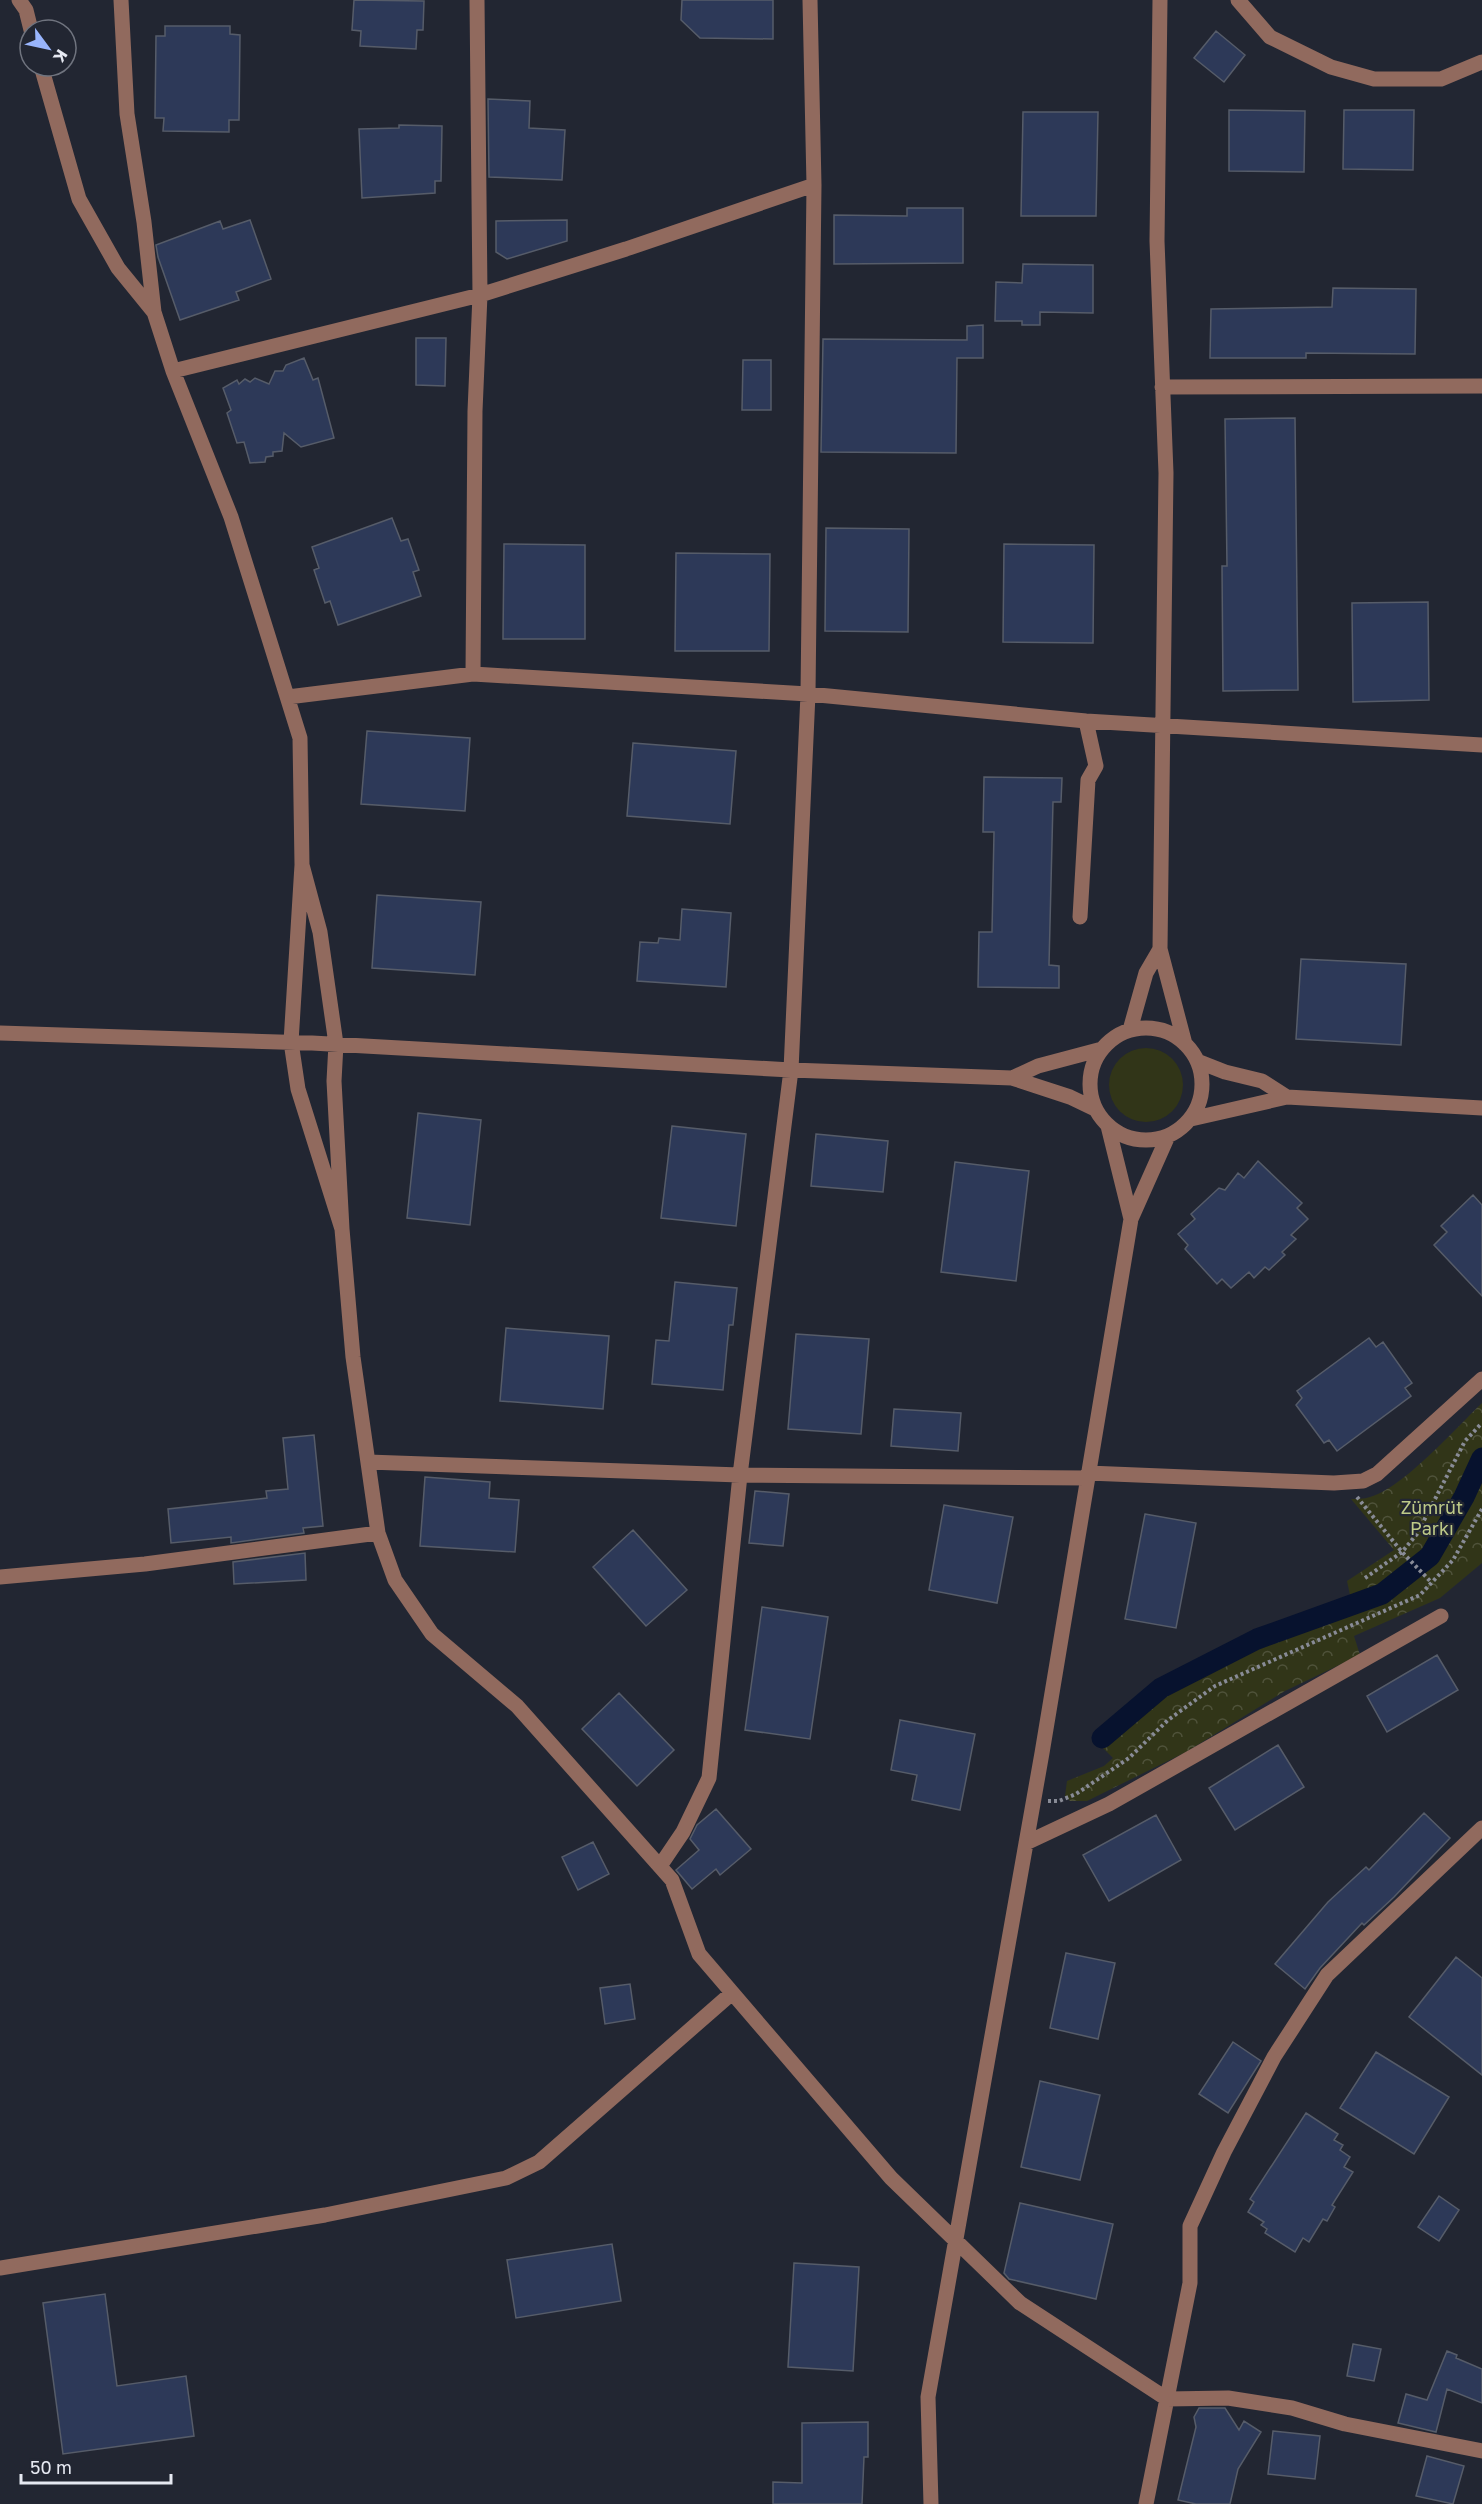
<svg xmlns="http://www.w3.org/2000/svg" width="1482" height="2504" viewBox="0 0 1482 2504" font-family="'Golos Text',sans-serif">
<defs>
<pattern id="park-crowns" width="20" height="18" patternUnits="userSpaceOnUse" patternTransform="scale(1.5)"><rect width="20" height="18" fill="#313518"/><path d="M2 6a3 3 0 1 1 6 0M12 15a3 3 0 1 1 6 0" fill="none" stroke="#4f523a"/></pattern>
</defs>
<rect width="100%" height="100%" fill="#222632"/>
<path fill="#313518" d="M1109 1085a37 37 0 1 1 74 0a37 37 0 1 1-74 0Z"/>
<path fill="url(#park-crowns)" d="M1482 1403V1563L1440 1598 1354 1636 1360 1655 1285 1691 1186 1752 1087 1801H1070L1065 1796 1067 1781 1104 1766 1113 1758 1094 1739 1154 1688 1254 1637 1350 1595 1347 1581 1394 1550 1351 1499C1357 1499 1364 1499 1370 1497 1403 1488 1456 1428 1482 1403Z"/>
<g fill="none" stroke-linecap="round" stroke-linejoin="round">
<path stroke="#07122e" stroke-width="21" d="M1102 1738 1161 1688 1257 1639 1382 1594 1430 1556 1464 1497 1482 1458"/>
</g>
<path fill="#2d3958" stroke="#565c69" stroke-width="1.5" d="M354 0 424 1 423 30H417L416 49 360 46 361 31 352 30Z
M682 0H773V39L700 38 681 20Z
M165 26H230V34L240 35 239 120H229V132L163 131 164 118H155L156 36H165Z
M1216 31 1245 55 1224 82 1194 58Z
M488 99 530 101 529 128 565 130 562 180 489 177Z
M1229 110 1305 111 1304 172 1229 171Z
M1344 110H1414L1413 170 1343 169Z
M1023 112H1098L1096 216H1021Z
M399 125 442 126 441 181H435V193L362 198 359 129 399 128Z
M907 208H963V263L834 264V215L907 216Z
M250 220 271 279 236 292 239 300 180 320 158 257 156 245 220 221 223 229Z
M567 220V241L507 259 496 252V221Z
M1023 264 1093 265V313L1040 312V325H1022V321H995L996 282 1022 283Z
M1333 288 1416 289 1415 354 1306 353V358H1210L1211 309 1332 307Z
M983 325V358H957L956 453 821 452 823 339 967 340V326Z
M416 338H446L445 386 416 385Z
M304 358 313 380 318 378 334 438 301 447 284 433 282 451 273 452V456L266 457 265 462 250 463 244 442 237 443 227 413 231 410 223 388 237 380 239 384 245 379 250 382 255 378 269 384 275 371H283L286 365Z
M743 360H771V410H742Z
M1295 418 1298 690 1223 691 1222 566H1227L1225 419Z
M392 518 401 541 408 539 419 570 413 572 421 596 338 625 330 601 325 603 314 570 319 568 312 547Z
M826 528 909 529 908 632 825 631Z
M504 544 585 545V639H503Z
M1004 544 1094 545 1093 643 1003 642Z
M676 553 770 554 769 651H675Z
M1428 602 1429 700 1353 702 1352 603Z
M367 731 470 738 465 811 361 804Z
M633 743 736 751 730 824 627 816Z
M984 777 1062 778 1061 802H1053L1049 965 1059 966V988L978 987 979 932H992L994 832H983Z
M377 895 481 902 475 975 372 968Z
M682 909 731 913 726 987 637 981 640 942 658 943 659 938 680 940Z
M1301 959 1406 964 1401 1045 1296 1039Z
M418 1113 481 1120 470 1225 407 1218Z
M672 1126 746 1134 736 1226 661 1218Z
M816 1134 888 1141 883 1192 811 1186Z
M1258 1161 1302 1203 1297 1208 1308 1219 1291 1235 1296 1239 1282 1252 1285 1255 1269 1270 1265 1267 1254 1278 1249 1272 1231 1288 1222 1279 1217 1284 1185 1249 1188 1245 1178 1234 1195 1219 1191 1214 1219 1188 1225 1190 1238 1173 1244 1178Z
M955 1162 1029 1171 1016 1281 941 1272Z
M1473 1195 1482 1205V1296L1434 1245 1447 1232 1441 1226Z
M675 1282 737 1288 733 1325H729L723 1390 652 1384 656 1340 669 1341Z
M506 1328 609 1336 603 1409 500 1401Z
M796 1334 869 1339 861 1434 788 1429Z
M1369 1338 1376 1347 1383 1342 1412 1383 1405 1388 1411 1396 1337 1451 1329 1440 1324 1443 1296 1405 1302 1398 1297 1391Z
M894 1409 961 1413 958 1451 891 1446Z
M314 1435 323 1526 303 1528 304 1533 231 1543V1537L171 1543 168 1509 267 1498 266 1491 288 1489 283 1438Z
M425 1477 490 1482 489 1498 519 1500 515 1552 420 1546Z
M755 1491 789 1494 783 1546 749 1543Z
M944 1505 1013 1517 997 1603 929 1590Z
M1145 1514 1196 1523 1176 1628 1125 1619Z
M633 1530 687 1590 646 1626 593 1567Z
M305 1553 306 1580 234 1584 233 1562Z
M762 1607 828 1617 810 1739 745 1730Z
M1437 1655 1458 1690 1387 1732 1367 1696Z
M619 1693 674 1750 637 1786 582 1729Z
M900 1720 975 1734 960 1810 912 1800 917 1775 891 1770Z
M1278 1745 1304 1787 1235 1830 1209 1788Z
M716 1809 751 1849 720 1875 716 1869 692 1889 676 1870 699 1850 690 1839 697 1825Z
M1424 1813 1450 1838 1394 1897 1364 1925 1362 1923 1320 1968 1305 1989 1275 1964 1328 1902 1366 1867 1369 1870Z
M1156 1815 1181 1860 1109 1901 1083 1855Z
M593 1842 609 1874 578 1890 562 1857Z
M1066 1953 1115 1963 1098 2039 1050 2028Z
M1456 1957 1482 1978V2075L1409 2017Z
M630 1984 635 2019 605 2024 600 1988Z
M1233 2042 1261 2061 1228 2113 1199 2094Z
M1376 2052 1449 2097 1414 2154 1340 2108Z
M1040 2081 1100 2095 1080 2180 1021 2167Z
M1306 2113 1338 2134 1334 2140 1343 2145 1340 2150 1350 2157 1344 2167 1353 2172 1332 2205 1335 2207 1327 2221 1323 2219 1309 2242 1303 2238 1295 2252 1265 2233 1267 2229 1261 2225 1264 2222 1248 2212 1254 2202 1250 2199Z
M1439 2196 1459 2210 1439 2241 1418 2227Z
M1020 2203 1113 2224 1096 2299 1009 2279 1004 2273Z
M612 2244 621 2301 516 2318 507 2260Z
M794 2263 859 2267 853 2371 788 2367Z
M105 2294 117 2386 186 2376 194 2436 63 2454 43 2303Z
M1353 2344 1381 2349 1374 2381 1347 2376Z
M1447 2351 1457 2355 1456 2358 1482 2369V2403L1447 2389 1436 2432 1398 2423 1406 2394 1427 2400Z
M1199 2408H1225L1239 2430 1244 2421 1261 2432 1238 2469 1230 2504H1196L1178 2500 1196 2427 1194 2417Z
M868 2422V2457H864L862 2504H773V2482L802 2483V2423Z
M1273 2431 1320 2436 1315 2479 1268 2474Z
M1427 2456 1464 2466 1453 2504 1416 2496Z"/>
<g fill="none" stroke-linecap="round" stroke-linejoin="round">
<path stroke="#888b96" stroke-width="4" stroke-dasharray="3 3" stroke-linecap="butt" d="M1357 1497 1402 1552 1432 1583
M1365 1578 1402 1552 1417 1534 1465 1441 1482 1423
M1048 1801H1059L1076 1794 1129 1758 1168 1720 1215 1686 1420 1595 1453 1560 1482 1509"/>
<path stroke="#916a5e" stroke-width="15" d="M19 0 26 10 31 30
M121 0 127 114 144 222 154 312 173 371 231 517 300 738 302 865
M1238 0 1270 37 1331 67 1374 79H1441L1482 62
M41 66 79 199 118 268 153 311
M173 371 480 295 626 249 814 185
M1162 387 1482 386
M473 674 475 411 480 295 477 0
M288 697 473 674 808 694 1086 721 1482 745
M1080 917 1088 780 1096 766 1086 721
M1160 949 1166 473 1157 241 1160 0
M1090 1084a56 56 0 1 1 112 0a56 56 0 1 1-112 0Z
M1130 1030 1146 973 1160 949 1185 1044
M0 1033 312 1043 791 1070 1012 1078
M1287 1097 1482 1108
M1095 1109 1070 1097 1012 1078 1038 1066 1102 1049
M1191 1119 1287 1097 1262 1081 1225 1072 1197 1061
M1108 1126 1131 1219 1168 1136
M342 1229 298 1089 291 1042 302 865 320 932 336 1044 334 1081 342 1229 353 1357 378 1533 395 1580 432 1634 517 1706 672 1880 699 1954 891 2178 1020 2303 1167 2399 1228 2398 1292 2408 1345 2424 1482 2451
M368 1462 740 1475 1087 1478
M1088 1473 1334 1483 1363 1481 1377 1474 1482 1379
M0 1577 145 1564 378 1533
M1026 1843 1109 1804 1441 1616
M660 1866 683 1832 709 1778 740 1475 791 1070 808 694 814 185 810 0
M0 2268 325 2215 506 2178 539 2162 732 1993
M931 2504 928 2397 1042 1753 1131 1219
M1146 2504 1190 2283V2226L1224 2152 1274 2057 1327 1975 1482 1828"/>
</g>
<g text-anchor="middle" stroke-width="4.5" stroke-linejoin="round" paint-order="stroke">
<g font-size="18" fill="#beca88" stroke="#222632">
<text x="1432" y="1514">Zümrüt<tspan x="1432" dy="21">Parkı</tspan></text>
</g>
</g>
<g transform="translate(48 48) rotate(123)"><circle r="28" fill="#222632" stroke="#70747f" stroke-width="1.5"/>
<path d="M0-4.5L10 22L0 15L-10 22Z" fill="#99b5fd"/>
<text y="-9" font-size="16" font-weight="bold" text-anchor="middle" fill="#e6e9f2">K</text>
</g>
<path d="M21 2474v9h150v-9" fill="none" stroke="#e6e9f2" stroke-width="3"/>
<text x="30" y="2474" font-size="18" fill="#e6e9f2" stroke="#222632" stroke-width="4.5" paint-order="stroke">50 m</text>
</svg>
